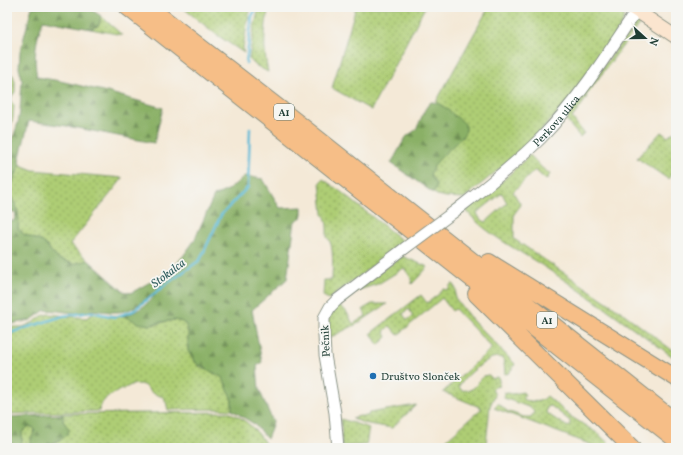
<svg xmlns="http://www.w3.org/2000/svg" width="683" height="455" viewBox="0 0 683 455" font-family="Vollkorn,serif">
<defs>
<pattern id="grass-dots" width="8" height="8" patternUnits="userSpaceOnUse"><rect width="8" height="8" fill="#aecd74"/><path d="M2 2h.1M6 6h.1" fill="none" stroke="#8da860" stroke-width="1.8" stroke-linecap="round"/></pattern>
<pattern id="forest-firs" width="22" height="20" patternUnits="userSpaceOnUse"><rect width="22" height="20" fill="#8ab066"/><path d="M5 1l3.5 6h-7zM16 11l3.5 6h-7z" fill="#709055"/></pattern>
</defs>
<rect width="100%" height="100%" fill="#f6f6f2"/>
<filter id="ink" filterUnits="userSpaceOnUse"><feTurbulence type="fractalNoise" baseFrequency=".025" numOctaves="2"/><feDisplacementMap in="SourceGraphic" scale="8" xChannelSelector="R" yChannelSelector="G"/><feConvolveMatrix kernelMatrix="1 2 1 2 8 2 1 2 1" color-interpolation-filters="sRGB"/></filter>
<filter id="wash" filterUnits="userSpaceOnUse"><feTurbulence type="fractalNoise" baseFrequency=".012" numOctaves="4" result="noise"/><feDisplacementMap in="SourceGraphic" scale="16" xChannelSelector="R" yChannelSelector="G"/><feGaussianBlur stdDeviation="0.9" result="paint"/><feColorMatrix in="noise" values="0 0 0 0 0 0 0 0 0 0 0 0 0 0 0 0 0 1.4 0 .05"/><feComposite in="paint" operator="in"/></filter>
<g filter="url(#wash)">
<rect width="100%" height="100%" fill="#f4e9d7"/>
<path fill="url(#grass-dots)" stroke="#668554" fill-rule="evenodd" d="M182 7H251L247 24 243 49 244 53 217 35Z
M261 7H269C264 29 263 50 268 72L255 65 249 59 254 28 258 12Z
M356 7H425L371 110 332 88Z
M489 7H620C626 14 624 19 621 26L569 101 525 148 464 198 446 197 437 195 432 192 436 189C434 185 431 179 430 174 430 164 455 143 463 137L445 108 436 102Z
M101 16 122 35 91 29 99 25Z
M636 23 639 24 587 94 586 99 572 118 584 133 580 137 564 118Z
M9 74 13 75 15 81V92L12 96 11 101 14 106 13 118 7 137V75Z
M661 132 668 137 673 132 676 135V169L668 179 637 158Z
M530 155 542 168 550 174 546 180 535 170 513 192 521 205 514 214V239L619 310 676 353V359C633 328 591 297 546 268 522 252 483 233 466 210L499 184ZM502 193 507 203 486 222 480 219 477 213Z
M21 164 23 166 33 170 123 178 70 244 88 260 74 264 58 259 43 242 25 235 18 229C20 216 18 206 10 196V187Z
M323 179 340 191 404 242 329 299 323 296 324 280H332C332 270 335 244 327 237 327 230 328 220 323 214L320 182Z
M402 256 428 267 412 284 411 278 404 268 378 284 349 293Z
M452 283 456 289 455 298 458 302 473 321 515 364 509 373 505 374 504 362 502 358C498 357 495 357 492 358 484 361 463 378 459 386L461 390C481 393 475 375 489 375L493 379 496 377 499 378V386L495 387 492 389 495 395 490 406 486 444 483 448H476L446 440 482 408 443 392 492 348 455 309 452 311 442 298 398 335 390 326 384 331 387 337 378 345 371 333 421 295 427 303 439 294 443 289 447 290ZM409 309 413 316 407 320 403 314Z
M372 304H387L357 324 325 340 324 330 335 305C346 306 348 315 353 324L366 316 363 309Z
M95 313C105 316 114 315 123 316 129 316 140 324 149 325 158 326 168 318 179 321 192 324 187 340 188 350 189 354 193 360 196 363 202 371 216 371 223 378 229 385 233 401 232 410L217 409 168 410 166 402 163 397 152 393 145 386 140 384 131 385 107 397 102 403 99 411 7 414V329L13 327H23L34 322 42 316 49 314 86 318Z
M504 392 512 394 523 392 525 395 522 397 524 400C533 401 540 404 547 396L570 416 597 433 614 448H600L494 408 498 403 507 411 524 417H531L534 412 531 408 504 398ZM551 406 570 421V424L568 427 546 413 547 407Z
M416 405 392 428 363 423 352 418 360 416H368L369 413Z
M228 412C244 417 261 433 267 448H7V440L22 441V432L28 427H33L35 430 31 440 48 446C57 441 68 439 69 429L63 421V414Z
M341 419 369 428 366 445 342 446Z"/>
<path fill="url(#forest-firs)" stroke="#54764d" d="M32 7H87L101 16 99 25 91 29 43 20C36 39 33 57 37 77L60 81 107 92 163 108 154 143 67 126 29 121 19 161 21 164 10 187V196C18 206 20 216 18 229L25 235 43 242 58 259 74 264 88 260 123 291 131 293 171 270 184 255 194 241 214 196 228 190 245 176 263 179 280 208 302 207V217L295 221 287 279 252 310 262 362 257 366 259 389 273 422 267 439 254 424 232 410V400L223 378 197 364 188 351V330L185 324 180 321 174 320 161 322 150 325 138 323 123 315C135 314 147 305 155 295L152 294C144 300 137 307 128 310 119 314 101 311 91 310L88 313 80 314 59 311 45 310 31 320 7 325V218L13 222 16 215 13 212 7 213V155L18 123 20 111 22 80 19 68 20 52Z
M431 102C440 102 448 110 455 116 459 119 467 123 466 129 466 139 434 157 430 175L436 184V189L432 192 391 163C396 156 403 140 408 135 411 133 414 132 416 129 422 120 422 110 431 102Z
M63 414V421L69 429C68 436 65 437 59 440 48 443 44 451 31 444V440L35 430 33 427H28L22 432V442L18 446 13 444 7 440V417Z"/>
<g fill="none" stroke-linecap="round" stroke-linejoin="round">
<path stroke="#59bad8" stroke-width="2.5" d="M246 63 252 16 257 7
M7 334 63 316 91 312 115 317 133 311 165 285 200 260 221 215 248 187 250 128"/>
</g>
</g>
<g filter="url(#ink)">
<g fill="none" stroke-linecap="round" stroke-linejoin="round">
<defs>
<g id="tertiary">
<path id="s1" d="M455 211C485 188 514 165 541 138 578 100 607 55 636 11"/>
<path d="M338 448 335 413 325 355 324 336V318L330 307 337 300 405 248"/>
</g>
<path id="secondary" d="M631 7 676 37"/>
<path id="motorway" d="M127 7 676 440
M149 7 278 107 676 422
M489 262 676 378
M476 294 632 448"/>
</defs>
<use href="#tertiary" stroke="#8a9386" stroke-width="13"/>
<use href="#secondary" stroke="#8a9386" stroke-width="15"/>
<use href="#motorway" stroke="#8a9386" stroke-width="18"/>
<use href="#tertiary" stroke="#fff" stroke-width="11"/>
<use href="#secondary" stroke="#fbe5cf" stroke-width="13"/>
<use href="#motorway" stroke="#f6be87" stroke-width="16"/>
<defs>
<path id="tertiary-bridge" d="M405 248 455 211"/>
</defs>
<use href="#tertiary-bridge" stroke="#8a9386" stroke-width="13" stroke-linecap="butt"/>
<use href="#tertiary-bridge" stroke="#fff" stroke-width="11"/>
</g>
</g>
<circle fill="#1f6fb2" stroke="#f6f6f2" stroke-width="1.5" cx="373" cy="376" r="4"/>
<g text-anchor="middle" stroke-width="3.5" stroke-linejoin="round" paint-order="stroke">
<g fill="#f6f6f2" stroke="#60746d" stroke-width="1">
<rect x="274" y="104" width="20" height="16" rx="3"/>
<rect x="537" y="312" width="20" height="16" rx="3"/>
</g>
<g font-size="10" font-weight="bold" fill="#1f3d34">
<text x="284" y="116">A1</text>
<text x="547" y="324">A1</text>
</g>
<g font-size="11" fill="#1f3d34" stroke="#f6f6f2">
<text dy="4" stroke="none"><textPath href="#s1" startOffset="136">Perkova ulica</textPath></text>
<text transform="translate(325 341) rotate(-93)" y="4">Pečnik</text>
</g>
<g font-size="11" fill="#1f3d34" stroke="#f6f6f2" text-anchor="start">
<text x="381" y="380">Društvo Slonček</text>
</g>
<g font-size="12" font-style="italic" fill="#2e5c5d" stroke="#f6f6f2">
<text transform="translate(168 273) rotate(-37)" y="4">Stokalca</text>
</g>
</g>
<rect width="683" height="455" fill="none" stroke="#f6f6f2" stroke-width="24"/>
<g transform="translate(645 38) rotate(111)" stroke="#f6f6f2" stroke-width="3" paint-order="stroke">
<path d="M0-3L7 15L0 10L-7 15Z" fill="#1f3d34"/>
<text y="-6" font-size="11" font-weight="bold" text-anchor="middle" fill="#1f3d34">N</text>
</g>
</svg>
